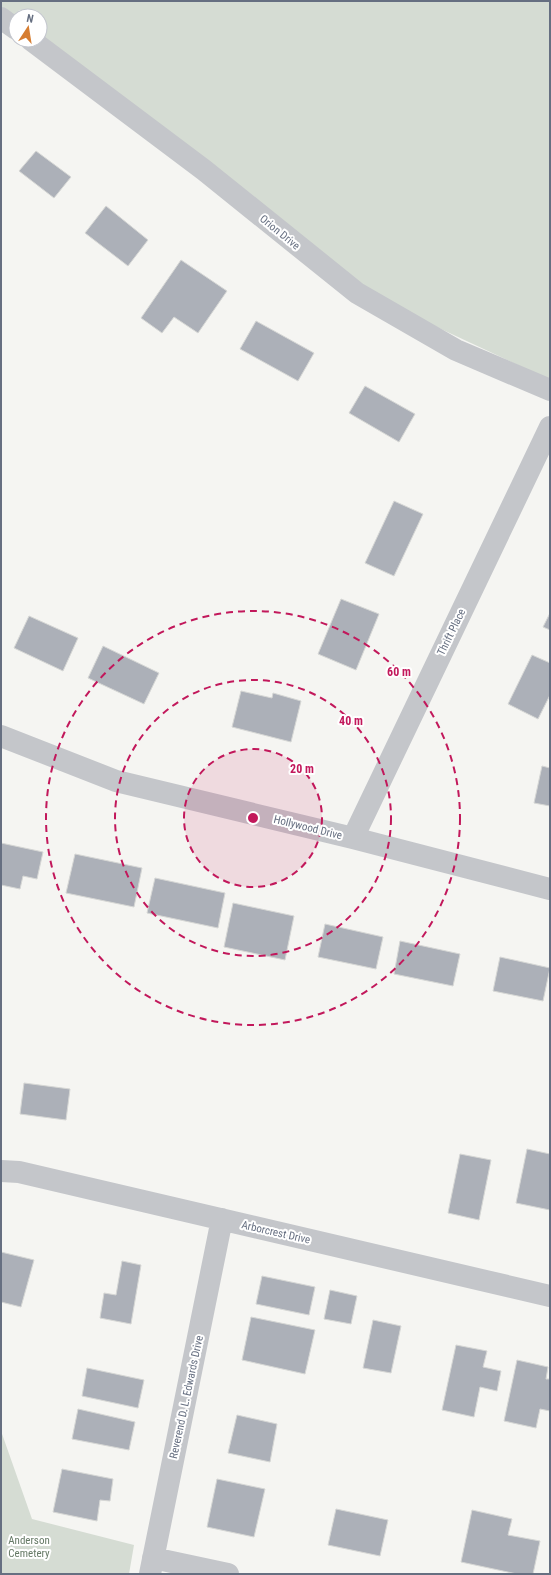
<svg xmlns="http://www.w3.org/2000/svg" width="551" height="1575" viewBox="0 0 551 1575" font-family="'Roboto Condensed',sans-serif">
<rect width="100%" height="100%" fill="#f5f5f2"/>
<path fill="#d5dcd3" d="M1 1H550V380L321 273 40 40V16H16L1 13Z
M1 1431 32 1519 134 1545 129 1574H1Z"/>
<path fill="#acb0b8" stroke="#d6d7d5" d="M36 151 71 177 54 198 19 171Z
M106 206 148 240 128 266 85 233Z
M181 260 227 291 198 333 174 317 162 333 141 318Z
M256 321 314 353 298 381 240 349Z
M365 386 415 414 399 442 349 413Z
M394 501 423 514 394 576 365 563Z
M341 599 379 614 356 670 318 654Z
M550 613V630L543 627Z
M29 616 78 638 63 671 14 648Z
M103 646 159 673 144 704 88 678Z
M532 655 550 663V695L538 719 508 704Z
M241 691 272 698 273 693 301 701 291 742 232 727Z
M542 766 550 768V806L534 803Z
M1 843 43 852 37 879 23 876 20 889 1 885Z
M75 854 142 868 134 907 66 893Z
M155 878 225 893 218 928 147 913Z
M233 903 294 916 285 960 224 947Z
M325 924 383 937 376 969 318 957Z
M400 941 460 954 453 986 394 974Z
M500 957 550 968 543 1001 493 991Z
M24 1083 70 1089 66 1120 20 1114Z
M527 1149 550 1154V1210L516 1203Z
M460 1154 491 1160 479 1220 448 1213Z
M1 1252 34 1260 21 1307 1 1302Z
M122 1261 141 1265 131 1324 100 1318 104 1293 116 1295Z
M262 1276 315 1287 309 1315 256 1304Z
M330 1290 357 1296 351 1324 324 1319Z
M251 1317 315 1330 305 1374 242 1360Z
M373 1320 401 1326 391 1373 363 1368Z
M456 1345 487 1351 483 1367 501 1371 497 1391 480 1387 474 1417 442 1410Z
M517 1360 548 1367 546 1379H550V1411L540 1409 536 1428 504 1421Z
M87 1368 144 1380 138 1408 82 1396Z
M78 1409 135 1422 129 1450 72 1439Z
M237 1415 277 1424 270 1462 228 1453Z
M62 1469 113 1479 110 1501 100 1500 97 1521 53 1512Z
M217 1479 265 1489 254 1537 207 1527Z
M336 1509 388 1520 380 1556 328 1545Z
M472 1510 512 1519 508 1535 540 1541 533 1574H517L461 1562Z"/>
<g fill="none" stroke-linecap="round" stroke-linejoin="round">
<path stroke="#c4c6ca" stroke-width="22" d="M1 18 16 29
M31 40 204 170 357 293 456 350 550 390
M1 736 116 781 353 838 550 889
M353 838 550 427
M1 1171 19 1172 550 1296
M153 1558 228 1574
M150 1574 222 1219"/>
</g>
<circle cx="253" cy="818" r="69" fill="#c2185b" fill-opacity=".12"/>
<g fill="none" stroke="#c2185b" stroke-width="2" stroke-dasharray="7 5">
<circle cx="253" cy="818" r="69"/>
<circle cx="253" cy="818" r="138"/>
<circle cx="253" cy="818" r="207"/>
</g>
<g text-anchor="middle" stroke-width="4" stroke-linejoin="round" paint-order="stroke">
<g font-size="11" fill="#666f81" stroke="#fff">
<text transform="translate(280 232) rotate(39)" y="4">Orion Drive</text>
<text transform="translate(451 632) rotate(-64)" y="4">Thrift Place</text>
<text transform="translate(308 827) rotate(14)" y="4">Hollywood Drive</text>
<text transform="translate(276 1232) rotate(13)" y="4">Arborcrest Drive</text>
<text transform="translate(186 1397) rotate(-78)" y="4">Reverend D. L. Edwards Drive</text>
</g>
<g font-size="11" fill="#657965" stroke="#fff">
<text x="29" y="1544">Anderson<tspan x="29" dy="13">Cemetery</tspan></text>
</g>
</g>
<circle cx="253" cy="818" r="6" fill="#c2185b" stroke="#fff" stroke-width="2"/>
<g font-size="12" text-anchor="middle" font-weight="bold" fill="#c2185b" stroke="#fff" stroke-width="4" stroke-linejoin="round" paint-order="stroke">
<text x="399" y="676">60 m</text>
<text x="351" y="725">40 m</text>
<text x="302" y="773">20 m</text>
</g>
<rect width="551" height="1575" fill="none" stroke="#666f81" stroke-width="4"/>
<g transform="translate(28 28) rotate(12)"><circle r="19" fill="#ffffff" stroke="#c2c5cd"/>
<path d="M0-3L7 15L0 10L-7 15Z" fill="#d67d31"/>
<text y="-6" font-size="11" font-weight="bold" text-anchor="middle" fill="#666f81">N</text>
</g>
</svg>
